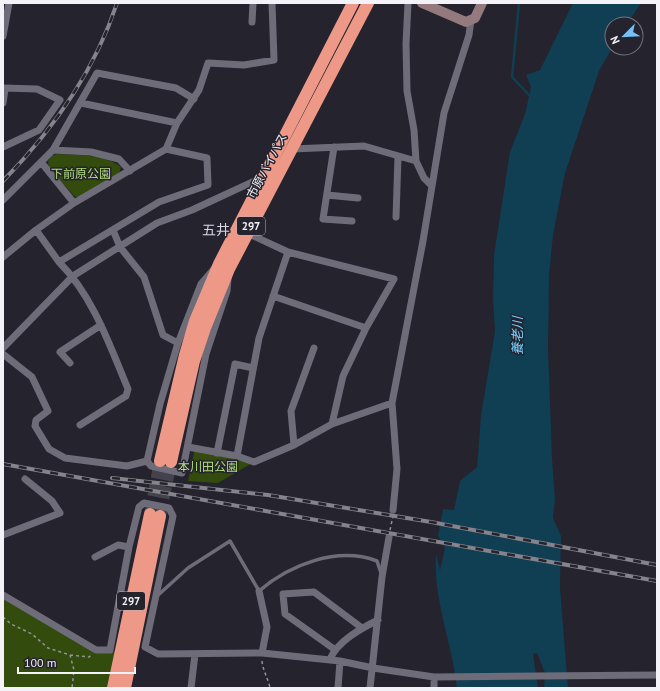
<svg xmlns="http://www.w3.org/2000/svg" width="660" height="691" viewBox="0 0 660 691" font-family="'PT Sans','Noto Sans JP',sans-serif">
<rect width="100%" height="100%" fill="#25232d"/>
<path fill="#334b0d" d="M57 154C78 155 105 154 121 167L119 173 79 198 74 196 49 167 48 161 52 156Z
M195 448 254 462 218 483 188 481Z
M3 595 96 650H110L120 654 113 688H3Z"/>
<path fill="#103e53" d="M573 3H641L627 24H612V48L599 71 565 173 553 235 549 276 548 349 552 458 555 499 553 518 561 536 560 588 568 688H544L545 673 537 653 533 654 538 688H457C452 642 433 600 436 554L440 570 445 548 438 536 443 509 454 510 460 481 477 467 481 415 495 331 493 298 494 255 510 152 525 114 531 87 526 75 540 70Z"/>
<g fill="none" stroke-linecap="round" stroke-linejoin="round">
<path stroke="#103e53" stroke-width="2.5" d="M519 3 512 77 531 97"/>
<path stroke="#44424c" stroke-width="12" stroke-dasharray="12 6" stroke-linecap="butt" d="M150 514 160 461
M160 516 171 462"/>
<path stroke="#95939c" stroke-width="1.5" stroke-dasharray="3 3" stroke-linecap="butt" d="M390 530 393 516
M3 617 11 624 32 634 48 648 70 655 74 670 72 688
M70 655 89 657 91 655
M262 661C263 671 268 678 270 688"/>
<path stroke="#6e6c78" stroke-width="3.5" d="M156 597 188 568 230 541 259 591C289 565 337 546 377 561L381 573"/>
<path stroke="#6e6c78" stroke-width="7" d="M408 3 406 44 407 91 414 130 416 161
M252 22 253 3
M3 36 9 3
M3 88 37 89 60 100 39 130 3 147
M3 103 5 89
M81 103 177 123
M334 147 323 219 352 221
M292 149 364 146 416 161 424 178 431 185
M53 150 91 152 119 159 130 171
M41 162 74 203
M327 195 358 198
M3 200 53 150 97 73 176 88 194 99
M396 217 398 157
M36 230 59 262 159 202 208 185 207 158 166 149
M113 230 120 247 144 277 163 335 178 343
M247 233 288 252 394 279 366 328 343 376 332 424
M3 257 36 230 74 203 166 149 177 123 199 90 208 63 244 65 274 60 272 3
M59 262C93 296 110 346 128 389L126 396 80 425
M213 270 201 284 178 343 160 404 147 461 151 466 182 473 206 354 227 291 228 279
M273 296 366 328
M3 348 73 276 157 223 192 210 263 177
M3 354 32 377 48 411 36 420 35 426 49 449 65 458 127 466 147 461
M70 363 60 352 101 325
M294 445 291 411 314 348
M188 447 237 456 254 462 294 445 332 424 392 403
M217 453 235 364 253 368
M237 456 259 338 288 252
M393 510 397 469 392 403 423 241 444 113 469 35 471 20
M3 535 60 513 52 501 25 479
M95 557 118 545 129 547
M259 591 267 627 262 653
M3 595 96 650H110L129 547 139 507 144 503 169 508 173 516 145 647 158 654 262 653 340 661 373 668 434 677 657 675
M334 649 285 614 283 594 314 592 362 628
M330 659C338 641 360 629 378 620
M191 688 195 654
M338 688 340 661
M370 688 382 577 389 537
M434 688V677"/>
<path stroke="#947a7d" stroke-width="10" d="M422 3 466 22 475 18 482 3"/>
<path stroke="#e98" stroke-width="12" d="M160 461 185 355 195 321 219 264 353 3
M171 462 194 361 205 328 229 269 368 3
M113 688 150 514
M125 688 160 516"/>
<defs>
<path id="rail" d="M3 181C52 131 95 70 117 3
M3 464 657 581
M112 478 268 495 431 522 657 565"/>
</defs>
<use href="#rail" stroke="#85838c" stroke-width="4"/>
<use href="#rail" stroke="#25232d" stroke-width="2.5" stroke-dasharray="8" stroke-linecap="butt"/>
</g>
<g text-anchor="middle" stroke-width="3" stroke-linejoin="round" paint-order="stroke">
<g fill="#25232d" stroke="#b5b4bc" stroke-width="1">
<rect x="237" y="217" width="28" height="18" rx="3"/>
<rect x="117" y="592" width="28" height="18" rx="3"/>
</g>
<g font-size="11" font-weight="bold" fill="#f3f2f9">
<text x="251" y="230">297</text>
<text x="131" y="605">297</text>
</g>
<g font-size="12" fill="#f3f2f9" stroke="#25232d">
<text transform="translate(267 166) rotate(-62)" y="4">市原バイパス</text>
</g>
<g font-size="12" fill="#b0dc7d" stroke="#25232d">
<text x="81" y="178">下前原公園</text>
<text x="208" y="471">本川田公園</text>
</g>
<g font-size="13" font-style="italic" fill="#7bd2ff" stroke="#25232d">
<text transform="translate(517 336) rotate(-90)" y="5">養老川</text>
</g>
<g font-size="14" fill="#d7d5e3" stroke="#25232d">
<text x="216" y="235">五井</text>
</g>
</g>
<rect width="660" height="691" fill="none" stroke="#f3f2f9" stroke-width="8"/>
<g transform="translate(624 36) rotate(246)"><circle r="19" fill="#25232d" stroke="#77767f"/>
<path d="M0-3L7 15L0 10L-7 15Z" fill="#76c0f7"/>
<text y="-6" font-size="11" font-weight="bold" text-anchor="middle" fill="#f3f2f9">N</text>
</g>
<path d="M18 667v6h117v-6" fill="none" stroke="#f3f2f9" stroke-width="2"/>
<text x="24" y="667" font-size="12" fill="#f3f2f9" stroke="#25232d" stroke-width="3" paint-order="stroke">100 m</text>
</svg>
